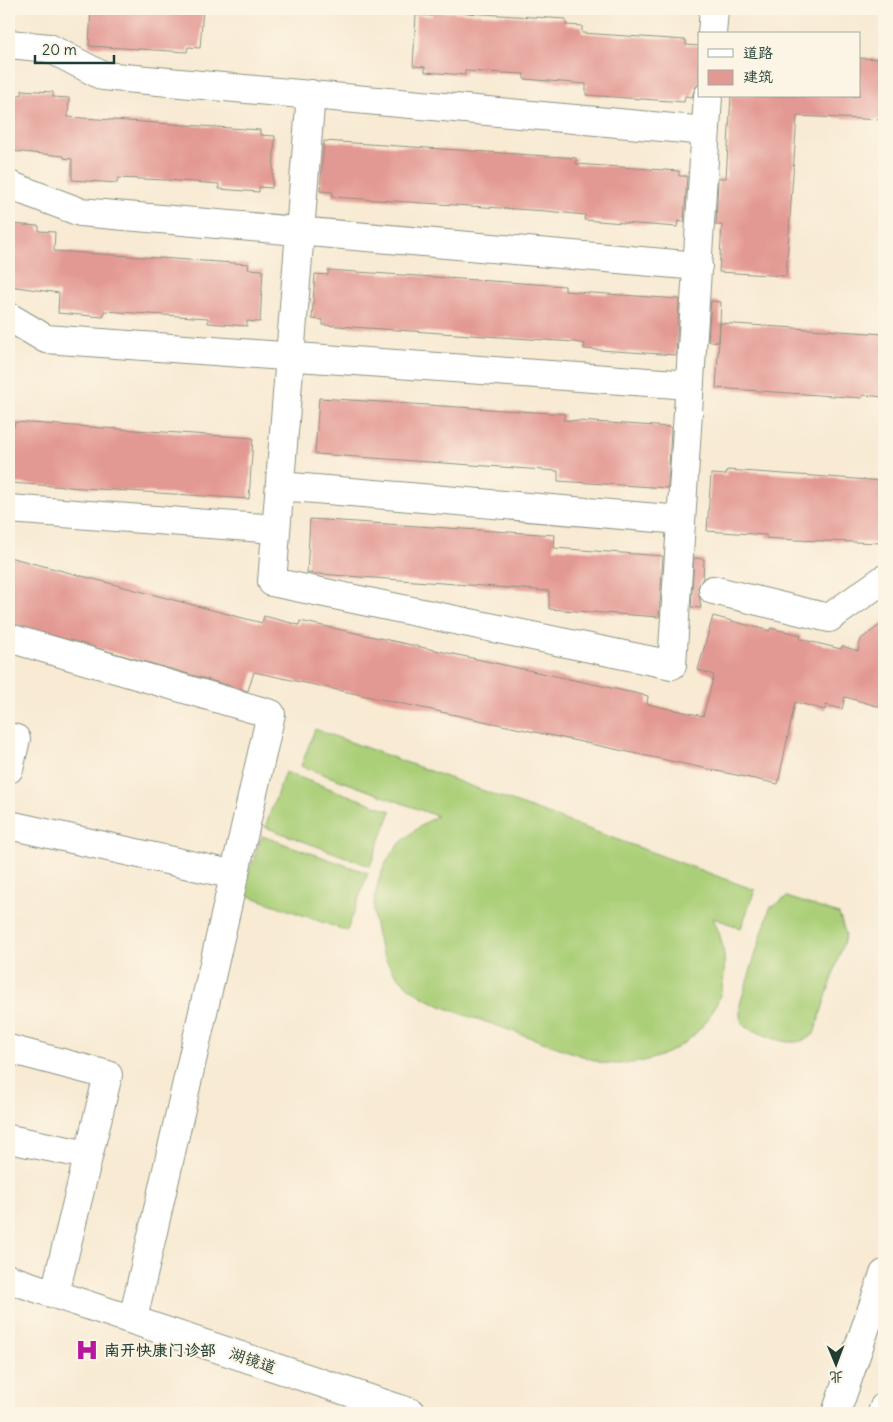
<svg xmlns="http://www.w3.org/2000/svg" width="893" height="1422" viewBox="0 0 893 1422" font-family="Delius,'LXGW WenKai TC',sans-serif">
<rect width="100%" height="100%" fill="#fcf5e5"/>
<filter id="ink" filterUnits="userSpaceOnUse"><feTurbulence type="fractalNoise" baseFrequency=".02" numOctaves="2"/><feDisplacementMap in="SourceGraphic" scale="10" xChannelSelector="R" yChannelSelector="G"/><feConvolveMatrix kernelMatrix="1 2 1 2 8 2 1 2 1" color-interpolation-filters="sRGB"/></filter>
<filter id="wash" filterUnits="userSpaceOnUse"><feTurbulence type="fractalNoise" baseFrequency=".0096" numOctaves="4" result="noise"/><feDisplacementMap in="SourceGraphic" scale="20" xChannelSelector="R" yChannelSelector="G"/><feGaussianBlur stdDeviation="1.12" result="paint"/><feColorMatrix in="noise" values="0 0 0 0 0 0 0 0 0 0 0 0 0 0 0 0 0 1.4 0 .05"/><feComposite in="paint" operator="in"/></filter>
<g filter="url(#wash)">
<rect width="100%" height="100%" fill="#f8ead3"/>
<path fill="#abcf78" stroke="#658656" d="M315 729 755 890 741 928 713 918C752 999 686 1073 602 1063 568 1051 534 1039 501 1027 454 1011 398 999 380 946 375 930 372 913 375 897 382 856 402 836 437 816L301 766Z
M285 772 391 811 370 866 265 827Z
M262 836 368 873 347 931 241 893Z
M787 897 839 914 846 935 814 1034C792 1052 770 1036 745 1027L740 1017V1004L770 908Z"/>
<g id="blocks">
<path fill="#e39993" d="M91 9H203L200 48 188 47 187 52 89 46Z
M432 11 566 19V25L582 26V33L686 40V45L699 46V84L695 88 692 97 685 96 684 102 586 95V84L524 79V74L465 71V75L425 72V67L413 66 416 15 432 16Z
M859 58 884 59V120L797 116 786 276 719 272 722 225H716L718 178H726L731 96H859Z
M22 90 53 92V97L69 98 68 117 260 130V135L275 136 272 188 259 187V192L219 189V184L166 180 118 178 117 183 72 180V159L64 158V156L11 151 9 94 22 95Z
M324 141 576 158V164L679 171V176H687L684 222 678 221 677 227 584 220 585 215 546 211 332 197 333 192 320 191Z
M9 224 39 226V231L55 232 54 251 249 264 248 269 263 270 260 322 247 321V326L208 323V318L104 311 103 317 58 313 59 293 9 286Z
M328 270 565 286V291L578 292 679 299 676 355 584 349 585 344 574 342 323 325V320L312 319 315 274 328 275Z
M711 301 721 302 719 342 708 341Z
M720 323 884 334V397L863 395 862 398 716 388Z
M319 398 565 414 563 420 671 427 668 488 558 481V471L315 454Z
M15 422 253 438 249 499 9 483V426L14 427Z
M727 470 884 481V543L795 540 766 538V535L707 531 711 474 726 475Z
M310 519 555 535 554 548 663 556 659 617 549 609V591L307 573Z
M9 557 262 623 264 616 299 625 300 621 648 696 647 704 703 716 714 675 698 670 713 616 770 631V628L801 635 800 639 841 649 842 646 858 651 861 639 884 622V708L845 697 842 709 826 705 825 710 795 702 778 784 254 672 248 691 9 623Z
M694 558 704 559 703 578 698 587 701 608 691 607Z"/>
</g>
</g>
<g filter="url(#ink)">
<use href="#blocks" fill-opacity="0" stroke="#8c9484" stroke-width="1"/>
<g fill="none" stroke-linecap="round" stroke-linejoin="round">
<defs>
<path id="minor" d="M712 34 714 9
M9 44 49 48 103 76 706 131
M311 94 272 582 672 665 708 96
M9 185 80 212 698 266
M9 317 46 339 690 385
M280 486 681 520
M9 509 276 529
M713 590 829 618 884 579
M9 638 271 714 133 1319
M9 737 16 739 9 769
M9 825 235 875
M9 1049 108 1075 55 1293
M9 1139 88 1155
M9 1279 412 1413"/>
<path id="major" d="M836 1413 884 1274
M882 1413 884 1407"/>
</defs>
<use href="#minor" stroke="#8c9484" stroke-width="30"/>
<use href="#major" stroke="#8c9484" stroke-width="30"/>
<use href="#minor" stroke="#fff" stroke-width="28"/>
<use href="#major" stroke="#fff" stroke-width="28"/>
</g>
</g>
<defs>
<symbol id="hospital-bare" viewBox="-9 -9 18 18"><path d="M-5-5h3v3.5h4V-5h3V5h-3V1.5h-4V5h-3Z" fill="#b5179e" stroke="#fcf5e5" stroke-width="2.5" paint-order="stroke"/></symbol>
</defs>
<g fill-rule="evenodd">
<use href="#hospital-bare" x="71" y="1334" width="32" height="32"/>
</g>
<g text-anchor="middle" stroke-width="4" stroke-linejoin="round" paint-order="stroke">
<g font-size="16" font-weight="bold" fill="#1f3d34" stroke="#fcf5e5" text-anchor="start">
<text x="104" y="1356">南开快康门诊部</text>
</g>
<g font-size="16" fill="#1f3d34" stroke="#fcf5e5">
<text transform="translate(253 1360) rotate(19)" y="6">湖镜道</text>
</g>
</g>
<rect width="893" height="1422" fill="none" stroke="#fcf5e5" stroke-width="30"/>
<rect x="698" y="32" width="162" height="65" fill="#fcf5e5" stroke="#a4ab9e"/>
<rect x="708" y="49" width="25" height="8" fill="#ffffff" stroke="#a4ab9e"/>
<text x="743" y="58" font-size="15" fill="#1f3d34">道路</text>
<rect x="708" y="70" width="25" height="15" fill="#e39993" stroke="#a4ab9e"/>
<text x="743" y="82" font-size="15" fill="#1f3d34">建筑</text>
<g transform="translate(836 1364) rotate(179)" stroke="#fcf5e5" stroke-width="4" paint-order="stroke">
<path d="M0-4L9 19L0 12L-9 19Z" fill="#1f3d34"/>
<text y="-8" font-size="14" font-weight="bold" text-anchor="middle" fill="#1f3d34">北</text>
</g>
<path d="M35 55v8h79v-8" fill="none" stroke="#1f3d34" stroke-width="2.5"/>
<text x="42" y="55" font-size="15" fill="#1f3d34" stroke="#fcf5e5" stroke-width="4" paint-order="stroke">20 m</text>
</svg>
